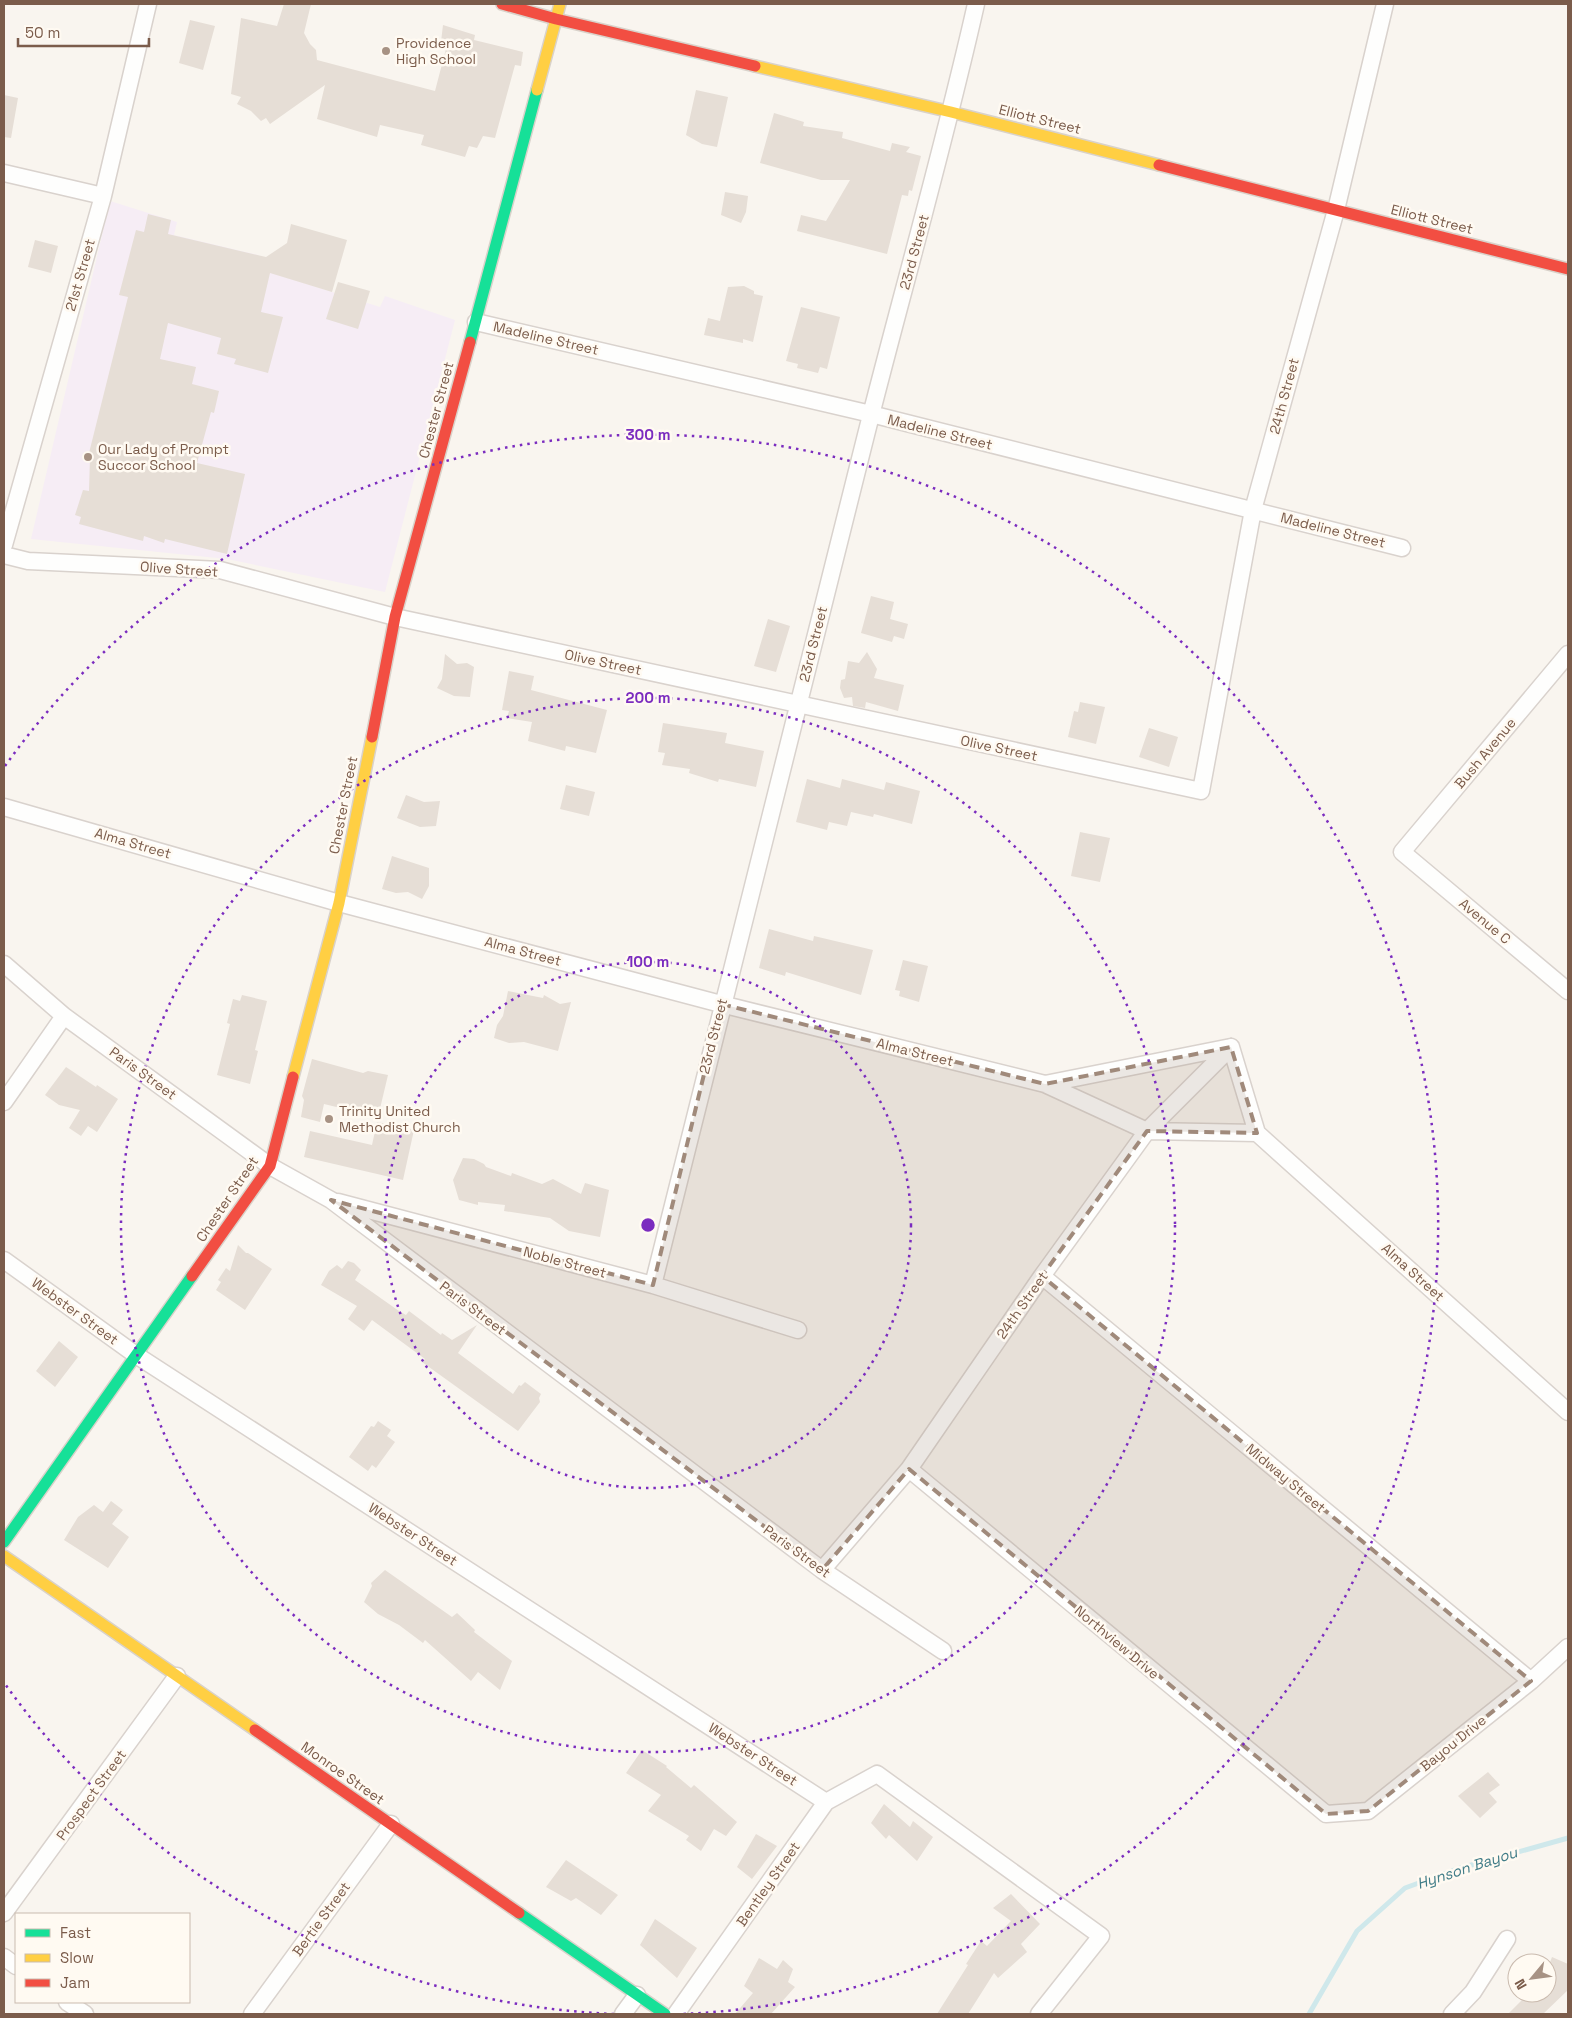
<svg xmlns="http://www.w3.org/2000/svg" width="1572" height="2018" viewBox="0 0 1572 2018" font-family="'Space Grotesk',sans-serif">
<rect width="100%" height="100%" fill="#f9f5ef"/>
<path fill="#f6edf5" d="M110 201 177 222 174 235 258 255 270 264 278 275 380 307 385 296 455 320 385 592 227 559 31 539Z"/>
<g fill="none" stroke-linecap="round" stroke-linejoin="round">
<path stroke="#cfe8eb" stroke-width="5" d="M1309 2014 1357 1931 1405 1888 1457 1869 1568 1838"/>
</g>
<path fill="#e6ded6" d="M284 4H311L304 33 310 44 316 50 317 60 435 91 447 45 441 42 443 25 475 35 474 40 523 52 521 66 515 65 495 138 483 136 477 148 469 146 465 157 421 145 424 135 380 125 377 137 317 119 325 85 270 124 266 118 261 121 251 111 237 104 241 97 231 94 241 18 277 26Z
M190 20 215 26 203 70 179 63Z
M696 90 728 97 717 147 702 144 686 135Z
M4 95 18 98 11 138 4 137Z
M774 113 804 122 803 126 843 132 842 138 890 151 892 143 910 147 906 152 921 156 912 191 909 190 908 196 902 195 887 254 797 231 801 215 826 221 850 180H821L760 163Z
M725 192 748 196 746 212 741 223 721 215Z
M148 214 171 220 168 234 266 257 287 243 291 224 347 240 332 292 270 273 261 312 283 317 268 373 234 364 236 359 217 354 221 338 168 323 160 359 196 367 192 384 219 391 214 413 211 412 197 463 245 474 227 554 165 539 164 543 144 536 143 541 79 524 81 517 75 515 83 490 89 491 90 457H88L128 297 119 295 136 230 144 232Z
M35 240 58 246 51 273 28 267Z
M338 282 370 291 358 329 326 319Z
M744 286 754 291V294L763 296 753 342 743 339V343L704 335 708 318 720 321 728 287Z
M801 307 840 317 827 369 820 367 818 373 797 368 798 364 786 361Z
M871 596 894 602 890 619 908 624 904 639 894 636 892 642 861 633Z
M768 619 790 626 776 672 754 666Z
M867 652 877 669 874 678 904 685 898 711 866 702 865 708 853 706 852 697 844 698 840 688 841 680 845 679 848 661 859 663Z
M445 654 457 664 467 663 474 667 470 697 454 696 437 688 442 679Z
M509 671 534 676 531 690 607 710 596 753 566 746 565 751 528 741 532 722 507 718 509 711 502 710Z
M1080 702 1105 707 1096 744 1068 737 1074 711 1078 712Z
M663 723 727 733 725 743 764 751 756 787 719 779 718 782 689 773 690 769 662 765 665 753 658 752Z
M1149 728 1178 737 1169 767 1139 757Z
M807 779 840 788 842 779 884 790 886 782 920 791 912 824 874 814 873 817 851 812 847 826 829 822 827 830 796 822Z
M566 785 595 792 589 816 560 809Z
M406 795 424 802 440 801 436 826 420 827 397 818Z
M1080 832 1110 838 1100 882 1071 876Z
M392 856 429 868V886L422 899 408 892 396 893 382 889Z
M769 929 813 941 814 936 873 950 861 995 786 972 785 976 759 968Z
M903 960 928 966 919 1002 899 996 900 991 895 990Z
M508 991 543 998 544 995 560 1004 571 1002 558 1051 524 1042 509 1043 494 1038 497 1025 503 1016Z
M242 995 267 1001 255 1050 258 1051 250 1084 217 1075 230 1024 227 1023 233 999 240 1001Z
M312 1059 363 1073 368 1071 388 1075 378 1117 324 1104 320 1122 301 1117 304 1100 302 1096Z
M66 1067 96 1087 97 1085 118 1099 97 1132 88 1126 81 1136 69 1128 80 1110 59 1105 45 1095Z
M377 1122 414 1130 403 1180 304 1157 310 1131 372 1145Z
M463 1158 474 1159 484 1164 486 1167 511 1176 512 1173 542 1184 553 1179 581 1194 585 1183 609 1190 600 1237 569 1231 550 1218 504 1211 505 1205 478 1202V1205L459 1200 453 1180Z
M238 1245 246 1253H248L272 1269 245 1310 216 1290 221 1282 218 1280 226 1268 230 1271Z
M348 1261 354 1263 361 1270 355 1280 399 1311 406 1315 409 1311 441 1335 442 1333 452 1340 477 1325 458 1353 513 1394 519 1385 521 1386 525 1382 541 1394 539 1398 540 1402 518 1431 422 1362 425 1359 372 1320 364 1331 348 1319 357 1306 321 1285 329 1271 337 1265 342 1269Z
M59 1341 78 1357 55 1387 36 1371Z
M378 1421 391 1430 387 1436 395 1442 376 1468 372 1465 368 1471 349 1457 371 1426 374 1427Z
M111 1501 123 1510 112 1524 129 1537 108 1568 64 1540 78 1517 94 1505 103 1512Z
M385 1570 452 1617 457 1613 475 1630 474 1632 512 1661 500 1690 478 1672 471 1681 425 1640 423 1643 399 1625 378 1614 364 1602 372 1586 371 1583Z
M642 1750 667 1766 666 1767 691 1788 694 1785 737 1822 726 1836 714 1829 701 1851 686 1840 689 1836 648 1811 661 1795 626 1773Z
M1488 1772 1500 1785 1489 1793 1497 1802 1480 1818 1458 1796Z
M884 1804 910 1827 913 1821 933 1837 917 1861 889 1835 886 1839 871 1823Z
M756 1834 777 1846 752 1879 737 1867Z
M566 1860 618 1895 601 1915 576 1898 571 1901 546 1887Z
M1011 1894 1040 1924 1021 1944 1027 1952 998 1978 994 1973 968 2014H937L968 1965 966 1964 981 1941 987 1946 1011 1921 993 1908Z
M655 1919 697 1948 677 1978 640 1945Z
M1552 1957 1568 1964V1990L1543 2014H1508L1529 1993H1547V1970Z
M759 1958 777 1969 783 1960 793 1969 788 1982 795 1987 771 2014H735L753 1993 744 1986Z"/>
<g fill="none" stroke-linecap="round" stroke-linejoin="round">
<defs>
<path id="street" d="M4 173 103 196
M476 322 871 414 1402 548
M4 545 103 196 148 4
M4 555 28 561 220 570 395 617 1201 791 1253 510 1336 210 1385 4
M1568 654 1402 852 1568 991
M4 807 339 903 721 1004 1045 1084 1147 1131 1257 1133
M4 964 64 1016 270 1166 331 1200 822 1570 943 1651
M1231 1047 1257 1133 1568 1412
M1045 1084 1231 1047
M4 1102 64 1016
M338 1202 653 1285 798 1330
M4 1260 136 1355 826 1802
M1042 1276 1531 1681
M653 1285C724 995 796 705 871 415 906 278 945 142 976 4
M909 1469 1326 1814 1368 1811 1531 1681 1568 1647
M822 1570 909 1469 1042 1276 1147 1131 1231 1047
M4 1913 177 1676
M4 1957 16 1966
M67 2002 85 2014
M252 2014 391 1824
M623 2014 637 1995
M676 2014 826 1802 877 1774 1101 1936 1039 2014
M1452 2014 1473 1992 1507 1939"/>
<path id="fast" d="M470 342 537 90
M4 1542 192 1276
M519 1913 665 2014"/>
<path id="slow" d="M755 66 951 112 1159 165
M537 90 560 4
M293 1077 339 903 372 737
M4 1556 255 1730"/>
<path id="jam" d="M502 4 556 19 755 66
M1159 165 1568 269
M372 737 395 617 470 342
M192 1276 270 1166 293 1077
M255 1730 519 1913"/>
</defs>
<use href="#street" stroke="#d9d2cd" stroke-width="19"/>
<use href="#fast" stroke="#d9d2ca" stroke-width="14"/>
<use href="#slow" stroke="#d9d2ca" stroke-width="14"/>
<use href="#jam" stroke="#d9d2ca" stroke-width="14"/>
<use href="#street" stroke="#fefefd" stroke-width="16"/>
<use href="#fast" stroke="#16e098" stroke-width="11"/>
<use href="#slow" stroke="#ffcf43" stroke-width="11"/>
<use href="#jam" stroke="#f24e42" stroke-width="11"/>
</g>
<path fill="#a08a7b" fill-opacity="0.2" stroke="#a08a7b" stroke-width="4" stroke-dasharray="10 6" stroke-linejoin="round" d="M721 1004 1045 1084 1231 1047 1257 1133 1147 1131 1042 1276 1531 1681 1368 1811 1326 1814 909 1469 822 1570 331 1200 653 1285Z"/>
<g fill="none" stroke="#7b2cbf" stroke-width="2.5" stroke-dasharray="2.5 5">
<circle cx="648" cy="1225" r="263"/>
<circle cx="648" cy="1225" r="527"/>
<path d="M614 2014A790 790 0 0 1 5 1684M5 766A790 790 0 1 1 682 2014"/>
</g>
<g fill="#a79284" stroke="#fffaf2" stroke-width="2">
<circle cx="386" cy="51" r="5"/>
<circle cx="88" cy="457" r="5"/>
<circle cx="329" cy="1119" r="5"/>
</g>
<g text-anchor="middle" stroke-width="5" stroke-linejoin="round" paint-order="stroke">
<g font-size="14" fill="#7b5c4b" stroke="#fffaf2" text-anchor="start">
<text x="396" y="48">Providence<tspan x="396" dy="16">High School</tspan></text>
<text x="98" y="454">Our Lady of Prompt<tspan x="98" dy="16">Succor School</tspan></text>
<text x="339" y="1116">Trinity United<tspan x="339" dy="16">Methodist Church</tspan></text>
</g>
<g font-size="14" fill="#7b5c4b" stroke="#fffaf2">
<text transform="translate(1040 119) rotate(14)" y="5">Elliott Street</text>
<text transform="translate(1432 219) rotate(14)" y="5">Elliott Street</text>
<text transform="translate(914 252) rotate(-75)" y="5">23rd Street</text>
<text transform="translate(80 275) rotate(-74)" y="5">21st Street</text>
<text transform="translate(546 338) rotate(13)" y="5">Madeline Street</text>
<text transform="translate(1284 396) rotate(-75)" y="5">24th Street</text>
<text transform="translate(436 410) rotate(-75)" y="5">Chester Street</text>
<text transform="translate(940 432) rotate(14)" y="5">Madeline Street</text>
<text transform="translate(1333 530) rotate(14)" y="5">Madeline Street</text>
<text transform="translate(179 569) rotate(4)" y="5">Olive Street</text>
<text transform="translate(813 644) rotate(-76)" y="5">23rd Street</text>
<text transform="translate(603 662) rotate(12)" y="5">Olive Street</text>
<text transform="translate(999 748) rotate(12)" y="5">Olive Street</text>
<text transform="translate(1485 753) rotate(-50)" y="5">Bush Avenue</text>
<text transform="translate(343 805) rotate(-79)" y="5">Chester Street</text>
<text transform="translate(133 843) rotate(16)" y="5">Alma Street</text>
<text transform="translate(1485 921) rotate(40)" y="5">Avenue C</text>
<text transform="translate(523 951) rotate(15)" y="5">Alma Street</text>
<text transform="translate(713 1036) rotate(-76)" y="5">23rd Street</text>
<text transform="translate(915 1052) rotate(14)" y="5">Alma Street</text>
<text transform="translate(143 1073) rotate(36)" y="5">Paris Street</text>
<text transform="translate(227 1199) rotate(-56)" y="5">Chester Street</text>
<text transform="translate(565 1262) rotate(15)" y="5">Noble Street</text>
<text transform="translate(1413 1272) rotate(42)" y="5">Alma Street</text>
<text transform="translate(1022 1305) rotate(-55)" y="5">24th Street</text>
<text transform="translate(473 1308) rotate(37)" y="5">Paris Street</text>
<text transform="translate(75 1311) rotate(36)" y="5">Webster Street</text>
<text transform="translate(1286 1478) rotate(40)" y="5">Midway Street</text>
<text transform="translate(413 1534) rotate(33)" y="5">Webster Street</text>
<text transform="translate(797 1551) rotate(36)" y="5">Paris Street</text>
<text transform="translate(1117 1642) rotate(40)" y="5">Northview Drive</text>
<text transform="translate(1453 1743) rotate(-39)" y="5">Bayou Drive</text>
<text transform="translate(753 1754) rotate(33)" y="5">Webster Street</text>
<text transform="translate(343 1773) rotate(35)" y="5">Monroe Street</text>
<text transform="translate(91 1795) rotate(-54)" y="5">Prospect Street</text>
<text transform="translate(768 1884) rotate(-55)" y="5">Bentley Street</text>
<text transform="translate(321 1919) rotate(-54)" y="5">Bertie Street</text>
</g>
<g font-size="15" font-style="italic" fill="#407c87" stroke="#fffaf2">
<text transform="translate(1467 1868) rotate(-18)" y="5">Hynson Bayou</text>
</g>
</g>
<circle cx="648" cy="1225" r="8" fill="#7b2cbf" stroke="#fffaf2" stroke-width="2.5"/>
<g font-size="15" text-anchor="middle" font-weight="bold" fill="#7b2cbf" stroke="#fffaf2" stroke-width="5" stroke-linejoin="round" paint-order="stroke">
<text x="648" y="440">300 m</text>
<text x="648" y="703">200 m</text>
<text x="648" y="967">100 m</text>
</g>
<rect width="1572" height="2018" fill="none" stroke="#7b5c4b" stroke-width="10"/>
<rect x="15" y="1913" width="175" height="90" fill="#fffaf2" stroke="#cabbaf"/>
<rect x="25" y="1929" width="25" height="8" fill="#16e098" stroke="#cabbaf"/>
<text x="60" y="1938" font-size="15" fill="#7b5c4b">Fast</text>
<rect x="25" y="1954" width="25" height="8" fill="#ffcf43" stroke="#cabbaf"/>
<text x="60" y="1963" font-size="15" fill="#7b5c4b">Slow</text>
<rect x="25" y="1979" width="25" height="8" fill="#f24e42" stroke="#cabbaf"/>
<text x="60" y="1988" font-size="15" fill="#7b5c4b">Jam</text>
<g transform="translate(1532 1978) rotate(241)"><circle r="24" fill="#fffaf2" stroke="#cabbaf"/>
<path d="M0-4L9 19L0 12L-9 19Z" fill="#a79284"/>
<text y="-8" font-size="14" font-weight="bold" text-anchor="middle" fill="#7b5c4b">N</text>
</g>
<path d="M18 38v8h131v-8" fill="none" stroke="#7b5c4b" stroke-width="2.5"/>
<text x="25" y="38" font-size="15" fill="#7b5c4b" stroke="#fffaf2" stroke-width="4" paint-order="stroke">50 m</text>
</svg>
